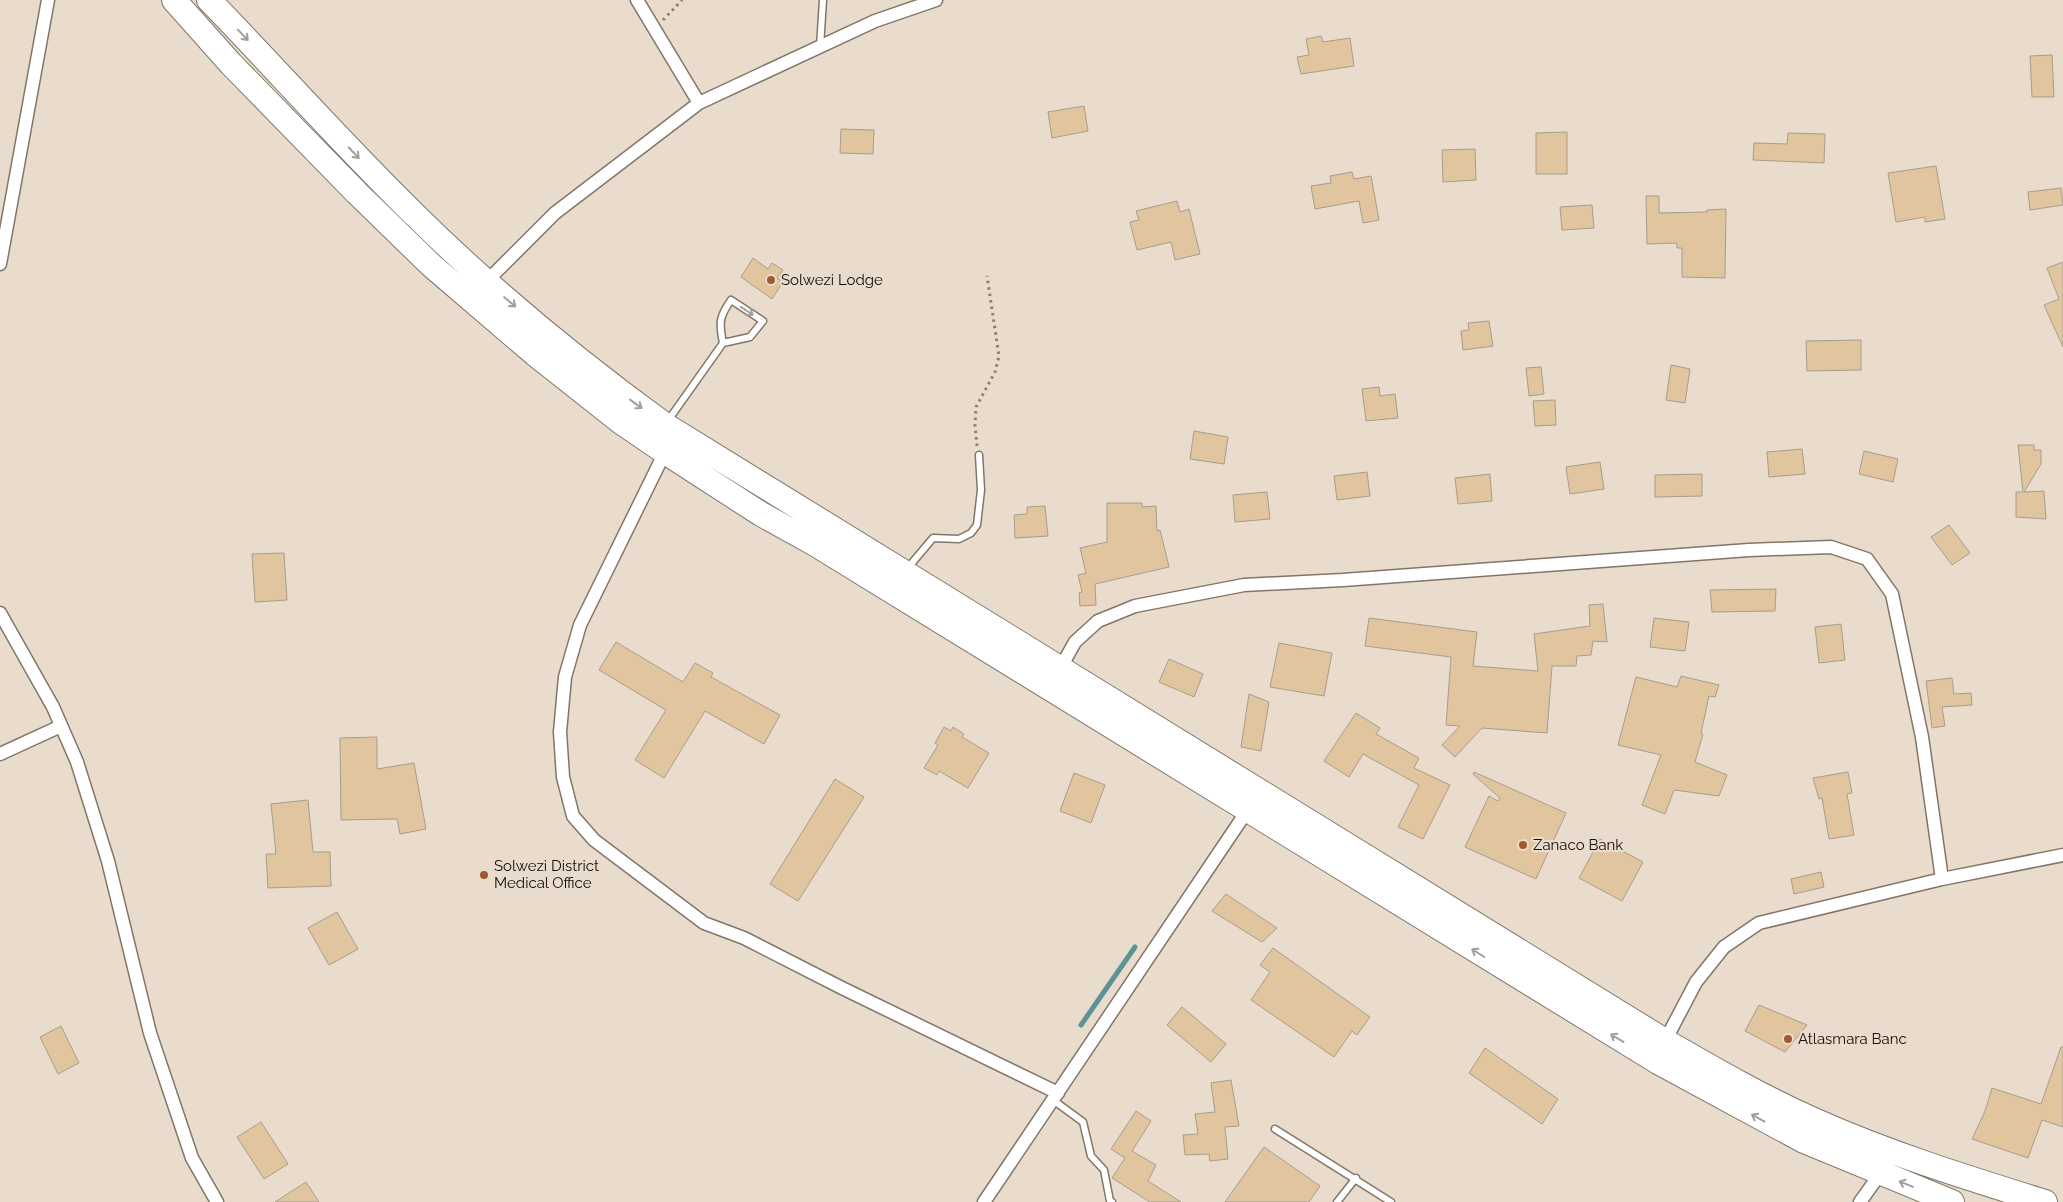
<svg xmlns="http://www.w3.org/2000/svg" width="2063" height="1202" viewBox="0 0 2063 1202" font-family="Raleway,sans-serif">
<rect width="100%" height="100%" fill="#e9dccc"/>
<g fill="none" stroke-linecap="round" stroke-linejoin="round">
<path stroke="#5b9396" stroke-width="5" d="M1081 1025 1135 947"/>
</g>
<path fill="#e1c59f" stroke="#a89c8d" d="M1321 36 1323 42 1350 38 1354 66 1301 74 1297 57 1309 55 1306 39Z
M2052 55 2054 97H2032L2030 56Z
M1084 106 1088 131 1052 138 1048 112Z
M841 129 874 130 873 154 840 153Z
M1567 132V174H1536V133Z
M1788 133 1825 134 1824 163 1753 160 1754 143 1787 144Z
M1475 149 1476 180 1443 182 1442 150Z
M1936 166 1945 219 1925 222V217L1896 222 1888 173Z
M1352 172 1354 179 1371 176 1379 220 1363 223 1359 201 1315 209 1311 186 1331 183 1330 176Z
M2061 188 2063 205 2030 210 2028 192Z
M1646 196H1659V213L1707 212V210L1726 209 1725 278 1682 277V248H1677V243L1647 244Z
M1177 201 1180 212 1189 209 1200 254 1175 260 1171 242 1137 250 1130 222 1139 220 1136 211Z
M1592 205 1594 228 1562 230 1560 207Z
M753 258 768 269 772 263 783 270 777 278 783 282 772 299 741 277Z
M2063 262V347L2044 305 2059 299 2047 268Z
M1489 321 1493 346 1463 350 1461 331 1469 330 1468 323Z
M1861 340V370L1807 371 1806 341Z
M1671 365 1690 369 1685 403 1666 400Z
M1541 367 1544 394 1529 396 1526 368Z
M1379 387 1380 396 1395 394 1398 418 1366 421 1362 389Z
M1555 400 1556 425 1535 426 1533 401Z
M1194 431 1228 437 1224 464 1190 459Z
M2018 445H2034V450H2041V464L2024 492 2044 491 2046 519 2016 517V492H2023Z
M1802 449 1805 474 1769 477 1767 452Z
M1864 451 1898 459 1893 482 1859 474Z
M1600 462 1604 489 1570 494 1566 467Z
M1367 472 1370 496 1337 500 1334 476Z
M1490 474 1492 501 1458 504 1455 478Z
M1702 474V496L1655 497V475Z
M1267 492 1270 519 1235 522 1233 495Z
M1107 503H1142V507L1156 506 1157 531 1160 530 1169 567 1095 584 1096 605 1080 606 1079 593 1082 592 1078 575 1086 573 1080 548 1107 542Z
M1045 506 1048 536 1015 538 1014 515 1027 514V507Z
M1949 525 1970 553 1952 565 1931 537Z
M284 553 287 600 255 602 252 554Z
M1776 589 1775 611 1712 612 1710 590Z
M1603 604 1607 642 1593 641 1591 655 1577 656 1576 666H1552L1547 733 1482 728 1455 757 1442 745 1460 726 1446 725 1451 657 1365 646 1369 618 1477 632 1473 666 1538 671 1534 634 1590 626 1589 605Z
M1654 618 1689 622 1685 651 1650 647Z
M1841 624 1845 660 1819 663 1815 627Z
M616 642 683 682 695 663 713 673 711 677 780 715 764 744 705 711 664 778 635 760 666 710 599 670Z
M1279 643 1332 653 1324 696 1270 687Z
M1169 659 1203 674 1194 697 1159 682Z
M1681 676 1719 685 1715 697 1709 696 1701 733 1703 734 1695 762 1727 775 1719 796 1674 790 1665 814 1642 805 1661 755 1618 745 1636 677 1677 687Z
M1952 678 1954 694 1971 693 1972 705 1942 707 1945 726 1932 728 1926 681Z
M1249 694 1269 702 1261 751 1241 747Z
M1356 713 1380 728 1376 734 1419 758 1414 768 1450 785 1423 839 1398 827 1419 785 1363 754 1349 777 1324 761Z
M944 727 951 731 953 727 964 734 962 737 989 753 968 788 939 771 937 775 924 768 938 745 935 743Z
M377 737V769L414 763 426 829 400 834 397 819 341 820 340 738Z
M1474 772 1566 813 1536 879 1465 847 1489 796 1498 801 1500 798 1473 774Z
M1848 772 1852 793 1847 794 1854 835 1829 839 1822 798 1819 799 1813 778Z
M1074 773 1105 785 1091 823 1060 811Z
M835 779 864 797 798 901 770 884Z
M308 800 313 852H330L331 886 268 888 266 854H276L271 804Z
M1600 839 1643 862 1622 901 1579 878Z
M1821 872 1824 887 1794 894 1791 879Z
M1226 894 1277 928 1262 942 1212 911Z
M337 912 358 949 329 965 308 928Z
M1273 948 1370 1017 1357 1035 1352 1031 1334 1057 1251 1000 1270 972 1260 965Z
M1759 1005 1807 1025 1785 1052 1745 1031Z
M1182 1007 1226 1044 1211 1062 1167 1025Z
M61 1026 79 1063 58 1074 40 1037Z
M2061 1047H2063V1127L2042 1120 2028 1158 1972 1139 1985 1111 1992 1088 2041 1104Z
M1485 1048 1558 1099 1542 1124 1469 1073Z
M1231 1080 1239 1126 1225 1127 1228 1159 1210 1161 1209 1154 1185 1155 1183 1135 1198 1134 1195 1114 1215 1112 1211 1083Z
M1136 1111 1151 1121 1132 1151 1156 1165 1148 1181 1181 1202H1150L1112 1178 1125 1158 1111 1149Z
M261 1122 288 1164 264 1179 237 1137Z
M1264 1147 1320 1186 1309 1202H1225Z
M306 1182 319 1202H275Z"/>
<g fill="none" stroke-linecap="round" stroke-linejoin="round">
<defs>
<path id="lane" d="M820 47 823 0
M667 422 723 343 750 337 763 321 731 300C719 317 719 323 723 343
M906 570 933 538 959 539 971 533 977 525 981 490 979 455
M1053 1100 1083 1122 1091 1156 1104 1170 1110 1201 1112 1202
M1275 1129 1391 1202
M1337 1202 1356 1178"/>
<path id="street" d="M637 0 699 103
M0 264 48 0
M484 284 555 213 699 103 875 21 936 0
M665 452 580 625 565 677 560 732 563 777 573 816 594 840 704 923 744 938 842 988 1058 1093
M0 613 53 707 77 762 108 861 150 1033 192 1158 217 1202
M1061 667 1075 642 1098 621 1135 606 1244 585 1343 580 1749 550 1831 547 1867 559 1892 594 1922 737 1942 879
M0 754 61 726
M1665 1041 1696 982 1724 947 1759 923 1942 879 2063 855
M984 1202 1247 811
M1860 1202 1880 1174"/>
<path id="highway" d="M174 0 231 64 357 193 431 265 535 354 621 422 665 452 761 514 815 544 1658 1062 1804 1141 1952 1202
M209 0C278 71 344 146 416 216 493 292 577 361 665 425L1665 1041C1715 1070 1764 1098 1816 1121 1890 1154 1968 1178 2045 1202"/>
</defs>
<use href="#lane" stroke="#817668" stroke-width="9"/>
<use href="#street" stroke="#817668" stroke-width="15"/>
<use href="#highway" stroke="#817668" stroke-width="26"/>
<path stroke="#897f74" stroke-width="3" stroke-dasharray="2.5 4" stroke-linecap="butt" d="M663 20 682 0
M977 446 975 425 976 407 995 372 999 356 987 276"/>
<use href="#lane" stroke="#fff" stroke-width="6"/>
<use href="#street" stroke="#fff" stroke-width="12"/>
<use href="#highway" stroke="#fff" stroke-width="24"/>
</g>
<defs><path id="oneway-shaft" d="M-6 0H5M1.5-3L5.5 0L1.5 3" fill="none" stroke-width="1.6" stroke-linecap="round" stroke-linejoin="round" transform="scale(1.25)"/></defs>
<g stroke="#a19f9d">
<use href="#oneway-shaft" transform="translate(243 35) rotate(46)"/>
<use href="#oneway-shaft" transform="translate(354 153) rotate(47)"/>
<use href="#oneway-shaft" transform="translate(510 302) rotate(40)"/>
<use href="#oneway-shaft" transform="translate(747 311) rotate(34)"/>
<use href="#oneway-shaft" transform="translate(636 404) rotate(36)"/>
<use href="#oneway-shaft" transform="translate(1478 953) rotate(-148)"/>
<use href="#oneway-shaft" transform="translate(1617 1038) rotate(-149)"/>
<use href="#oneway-shaft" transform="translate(1758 1118) rotate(-151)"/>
<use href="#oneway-shaft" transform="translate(1906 1184) rotate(-158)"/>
</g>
<g fill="#a05a2f" stroke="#e9dccc" stroke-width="2">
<circle cx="771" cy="280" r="5"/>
<circle cx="1523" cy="845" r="5"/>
<circle cx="484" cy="875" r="5"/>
<circle cx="1788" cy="1039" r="5"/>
</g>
<g text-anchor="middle" stroke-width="4.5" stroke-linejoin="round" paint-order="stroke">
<g font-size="15" fill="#140f0a" stroke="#e9dccc" text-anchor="start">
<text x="781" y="285">Solwezi Lodge</text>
<text x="1533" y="850">Zanaco Bank</text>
<text x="494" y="871">Solwezi District<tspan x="494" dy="17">Medical Office</tspan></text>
<text x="1798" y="1044">Atlasmara Banc</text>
</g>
</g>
</svg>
